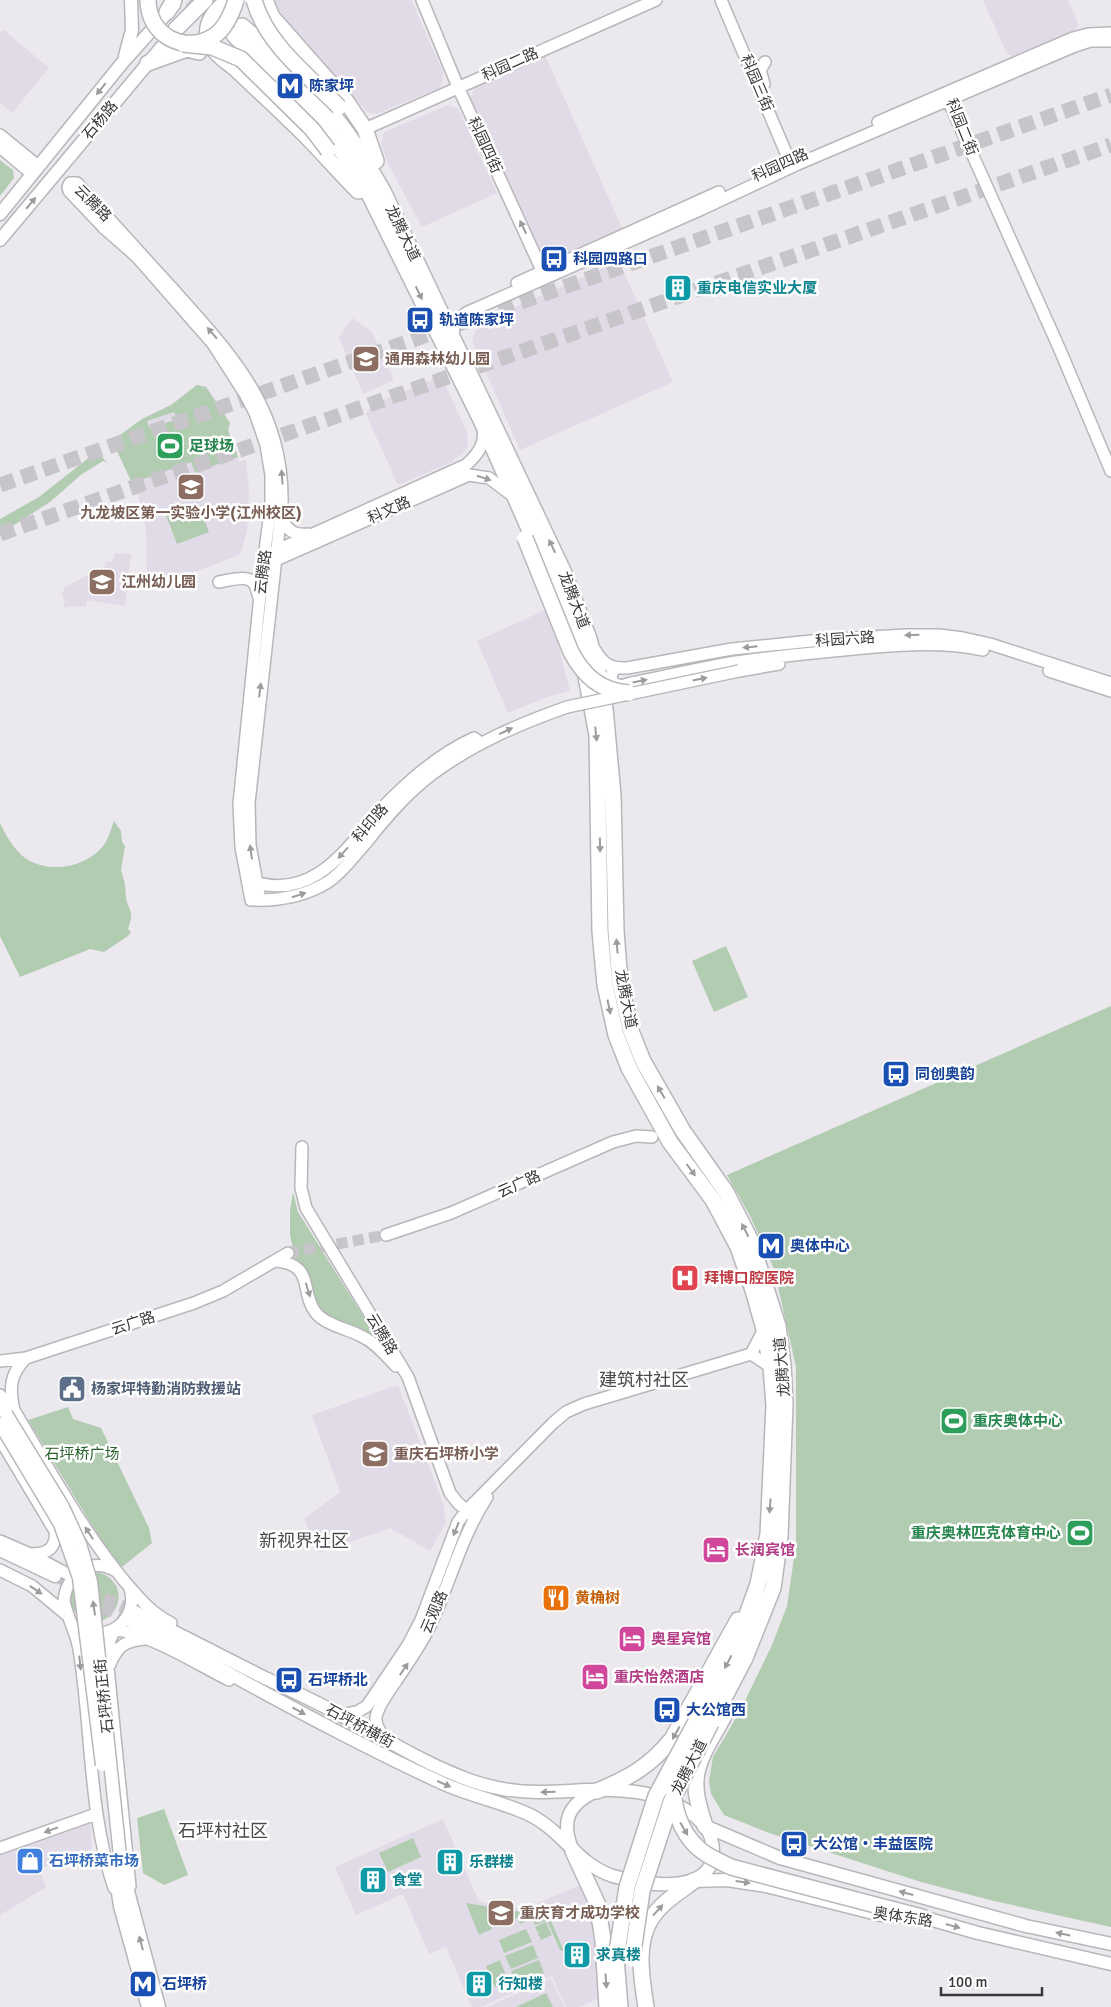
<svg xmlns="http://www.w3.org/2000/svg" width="1111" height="2007" viewBox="0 0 1111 2007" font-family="Signika,'Noto Sans SC',sans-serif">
<rect width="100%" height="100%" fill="#ebe8ee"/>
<path fill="#e1dbe7" d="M274 0H411L443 72 442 83 439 88 376 114 368 113 285 21Z
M983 0H1068L1078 23 1076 29 1014 57 1007 54Z
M4 30 49 68 12 113 0 103V32Z
M545 55 623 230 552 261 542 258 470 99 475 85Z
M448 105 458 108 497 193 422 227 387 162 381 143 384 132Z
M619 261 673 382 520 450 472 341 479 323Z
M352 318 372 332 394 380 363 394 339 337Z
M434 379 445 384 467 432 468 445 464 452 452 462 398 485 366 414 371 405Z
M197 385 206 387 219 404 230 423 228 430 239 462 246 460 249 491 247 531 240 555 157 586 147 577 146 531 144 516 137 492 115 447 116 438 142 419 171 405Z
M115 553 131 554 125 606 87 600 86 606 63 607 65 601 62 595 64 588 93 572 95 575 103 571 106 562 113 561Z
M545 610 558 645 570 691 544 698 508 713 477 641Z
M398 1385 443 1503 446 1522 430 1551 390 1528 318 1553 304 1519 340 1492 312 1415Z
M443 1819 479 1902 524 1909 580 1885 591 1912 595 1935 598 1999 579 2007H566L552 1976 481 2007H472L446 1947 429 1954 403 1894 356 1915 335 1867Z
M90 1820 92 1849 39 1869 46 1887 2 1914 0 1917V1853Z
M551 1978 564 2007H487Z"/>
<path fill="#b2ccb2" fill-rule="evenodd" d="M0 160 13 170 14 178 0 196Z
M197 385 206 387 230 423 228 430 238 457 195 472 191 462 132 483 115 447 116 438 142 419 171 405ZM174 412 177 419 150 429 147 421Z
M91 456 102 457 107 463 103 461 82 474 50 502 0 534V519L39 497Z
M198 503 209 532 177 544 166 515Z
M114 821 121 831 122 842 125 846 121 870 125 884 126 899 131 913V919L128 929 131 932 128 936 104 952 90 949 20 977 0 936V823C6 836 14 849 25 858 48 874 86 868 103 846 109 838 111 829 114 821Z
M726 946 748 997 714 1012 692 961Z
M1111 1006V1927L994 1901 921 1882 769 1833 724 1815 711 1794 709 1781 713 1757 740 1711 772 1645 787 1606 796 1544V1367L774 1269 750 1216 727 1175Z
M293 1192 298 1212 308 1228 381 1345 321 1312 296 1263 290 1235V1210Z
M68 1407 73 1419 101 1428 149 1528 152 1543 122 1567 107 1550 28 1420Z
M92 1572C102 1572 110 1576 115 1584 123 1596 117 1615 103 1620 98 1621 92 1619 88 1618 71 1614 68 1605 70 1589Z
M164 1809 188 1875 164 1885 143 1873 137 1818Z
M413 1838 421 1857 388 1872 379 1853Z
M466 1903 528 1913 513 1920 503 1911 488 1918 492 1929 479 1935Z
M546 1909 564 1951 560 1950 544 1914 546 1921 535 1925 532 1919 520 1924 519 1921Z
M546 1922 552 1935 541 1940 538 1934 542 1931 538 1933 535 1927Z
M526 1929 532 1942 504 1953 499 1940Z
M533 1945 538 1958 511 1969 505 1956Z
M500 1960 508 1981 495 1987 486 1966Z
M539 1960 544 1973 517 1984 511 1971Z
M546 1993 553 2007H516Z"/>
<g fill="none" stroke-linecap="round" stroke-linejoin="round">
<path stroke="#c7c5ca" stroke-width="11" stroke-dasharray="11 5.5" stroke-linecap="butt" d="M288 1253 386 1235"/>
<path stroke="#c7c5ca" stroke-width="12" stroke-dasharray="12 6" stroke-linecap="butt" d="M55 1576 135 1612
M86 1599 131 1621"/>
<path stroke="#c7c5ca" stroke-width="15" stroke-dasharray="15 8" stroke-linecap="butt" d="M190 0 222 26
M0 485 1111 95
M0 534 1111 145"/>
<defs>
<path id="secondary" d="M422 0 458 87 545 277
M721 0 792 167
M764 84 760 70 765 62
M948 93V100L1060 350 1111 471
M878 122 1073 38 1088 34 1111 33
M365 129 656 0
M0 135 38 166
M0 147 32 174
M517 283 719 192
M453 337 454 324 466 313 702 209 798 164 1075 46 1090 41H1111
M282 513C283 528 293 536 308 534
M271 553 466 465C477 455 486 444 483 429
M269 563 469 475 489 478 513 496
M219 582C237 579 255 571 258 595
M595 650C603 664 611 669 627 668L732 649 821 640 906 635H939L963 638 990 644 1111 683
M616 668C611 673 610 676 613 683L621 686
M739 671 779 664
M1049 671 1111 691
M613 692 621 686 631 683C666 676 701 668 736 662 775 656 815 653 854 649 898 645 940 641 983 650
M251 881C319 904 351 839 391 799 415 775 443 752 474 738L477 740 473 747
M260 900 250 845 249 803 282 503C284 408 230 353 171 287 140 253 108 218 77 183H70L68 187 69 191 104 228 136 256 213 344 245 394 255 413 266 445 271 475V504L263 566 239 804 241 847 251 900C278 901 304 897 328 882 343 872 353 857 365 844 385 819 405 795 431 775 472 744 519 724 567 707
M302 1147 301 1188 306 1208 408 1377 450 1493 458 1503 474 1517
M386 1235 451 1213 613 1142 636 1136 652 1137
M275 1261C316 1264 299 1292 316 1313 326 1325 348 1329 361 1336 375 1342 386 1356 396 1366
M764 1329 751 1354 771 1367
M26 1358 194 1303 223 1291 288 1253
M0 1361 26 1358C10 1374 9 1388 14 1410
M0 1395 14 1410C49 1469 82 1530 126 1583 140 1599 151 1613 171 1623
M0 1439 58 1536
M0 1541 30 1554 73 1577
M30 1554C49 1554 57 1548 55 1528
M0 1570 32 1586 67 1615
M115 1629 110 1640 108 1667 130 1886
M115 1629C155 1637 193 1662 229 1680
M88 1632C115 1639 138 1615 130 1589
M110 1664C118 1645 125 1641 145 1639
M341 1715 357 1712 367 1706 408 1645 421 1620 458 1522 466 1511 553 1423 566 1412 584 1404 751 1354
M387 1740C381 1733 373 1724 377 1713 381 1702 389 1691 396 1681 408 1663 421 1645 430 1626 450 1583 461 1537 487 1497
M0 1848 96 1814
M114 1888C88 1811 92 1728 79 1649 76 1632 67 1617 64 1601 66 1574 92 1556 116 1571"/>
<path id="primary" d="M125 56 132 30 131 0
M0 214 123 62 174 5
M0 240 175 31
M0 1404 6 1414
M0 1550 55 1576
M131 1621C234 1675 335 1734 442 1783 470 1796 500 1801 528 1814 561 1829 578 1865 613 1876 645 1886 727 1898 711 1838 708 1829 703 1823 696 1817 684 1808 669 1800 655 1796 617 1785 576 1792 537 1792 515 1792 493 1788 472 1781 426 1765 385 1738 342 1716 317 1702 291 1690 265 1678 222 1656 179 1634 135 1612
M705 1826 780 1858 1026 1926 1111 1944
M572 1849C561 1821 568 1805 594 1792
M121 1865 159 2007
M114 1866 120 1906 148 2007
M694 1881 727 1880 766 1886 881 1915 922 1917 978 1933 1111 1964"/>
<path id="highway" d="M235 0C218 3 203 23 209 41 215 55 227 61 238 71 260 92 283 113 305 135 323 153 339 172 358 191
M265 0 272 17 346 101 365 129 376 161
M167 12 174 0
M242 26C273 53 303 81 330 112 351 135 367 164 383 191L564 573 589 639 598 671 605 709 613 795 616 931 620 982 631 1031 643 1061 683 1131 726 1192 751 1241 778 1326 783 1365 785 1404 780 1537 773 1588 745 1658 711 1723
M176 29 205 0
M234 35 320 122 349 161 370 196 481 420 564 608 585 671 597 735 600 931 605 985 616 1035 629 1068 670 1142 713 1200 738 1247 753 1290 764 1329 771 1367 774 1406 768 1534 758 1584 734 1650 700 1714
M148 63 187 49 199 52
M597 1791C629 1778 650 1766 672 1739L738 1620
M705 1826C701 1813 696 1800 696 1787 694 1761 714 1736 725 1714
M573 1851 597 1903 603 1940 607 2007
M883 1907 922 1917
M616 1958 620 2007
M646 2007C642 1980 635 1944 651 1919 661 1903 679 1892 694 1881"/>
</defs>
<use href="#secondary" stroke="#b8b6bb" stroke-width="14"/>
<use href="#primary" stroke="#b8b6bb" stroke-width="15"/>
<use href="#highway" stroke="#b8b6bb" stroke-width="18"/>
<use href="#secondary" stroke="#fff" stroke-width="11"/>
<use href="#primary" stroke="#fff" stroke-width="12"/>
<use href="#highway" stroke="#fff" stroke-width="15"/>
<defs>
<path id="secondary-bridge" d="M567 707 739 671"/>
<path id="primary-bridge" d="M6 1414 63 1507 80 1544 91 1582 121 1865
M0 1424 60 1524 79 1578 102 1765"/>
<path id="highway-bridge" d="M148 0C148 35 184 55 214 36 226 28 232 13 236 0
M254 0C266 44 308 75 339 107
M183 44 212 47 241 59 312 129 328 150
M525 538 571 652C584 676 600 691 629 693
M673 1766C671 1794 675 1826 697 1847 706 1856 719 1861 731 1867L883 1907
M616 1958 627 1887 656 1796 700 1714
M632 1959 642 1891 671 1802 711 1723"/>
</defs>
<use href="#secondary-bridge" stroke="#b8b6bb" stroke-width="14" stroke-linecap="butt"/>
<use href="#primary-bridge" stroke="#b8b6bb" stroke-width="15" stroke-linecap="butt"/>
<use href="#highway-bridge" stroke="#b8b6bb" stroke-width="18" stroke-linecap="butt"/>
<use href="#secondary-bridge" stroke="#fff" stroke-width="11"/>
<use href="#primary-bridge" stroke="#fff" stroke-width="12"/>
<use href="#highway-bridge" stroke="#fff" stroke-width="15"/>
</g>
<defs><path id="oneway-solid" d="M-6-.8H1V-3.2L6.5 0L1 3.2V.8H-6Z" transform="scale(1.25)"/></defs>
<g fill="#9c9c9c">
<use href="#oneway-solid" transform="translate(101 89) rotate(129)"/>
<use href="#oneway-solid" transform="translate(31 203) rotate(-50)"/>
<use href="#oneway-solid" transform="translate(523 227) rotate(-115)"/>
<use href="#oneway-solid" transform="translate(419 293) rotate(64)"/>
<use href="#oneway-solid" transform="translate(212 333) rotate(-131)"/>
<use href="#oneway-solid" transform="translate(282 477) rotate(-94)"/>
<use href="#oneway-solid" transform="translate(484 478) rotate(18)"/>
<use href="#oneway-solid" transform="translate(552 546) rotate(-115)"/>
<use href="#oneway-solid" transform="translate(912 635) rotate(179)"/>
<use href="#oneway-solid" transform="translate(750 647) rotate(174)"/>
<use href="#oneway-solid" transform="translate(700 679) rotate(-11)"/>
<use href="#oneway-solid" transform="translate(640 681) rotate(-11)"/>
<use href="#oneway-solid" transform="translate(260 690) rotate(-83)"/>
<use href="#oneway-solid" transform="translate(506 731) rotate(-25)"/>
<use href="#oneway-solid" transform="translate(596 734) rotate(84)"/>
<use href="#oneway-solid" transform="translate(600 845) rotate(89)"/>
<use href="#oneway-solid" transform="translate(251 852) rotate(-98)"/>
<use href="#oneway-solid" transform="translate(343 853) rotate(132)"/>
<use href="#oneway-solid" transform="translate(299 895) rotate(-18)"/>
<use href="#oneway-solid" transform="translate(617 946) rotate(-95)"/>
<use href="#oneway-solid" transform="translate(609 1007) rotate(78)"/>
<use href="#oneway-solid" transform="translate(661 1092) rotate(-120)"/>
<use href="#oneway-solid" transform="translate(691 1170) rotate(53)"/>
<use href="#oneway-solid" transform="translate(745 1230) rotate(-117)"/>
<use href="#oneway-solid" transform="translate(308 1290) rotate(73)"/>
<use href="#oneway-solid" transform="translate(770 1506) rotate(94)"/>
<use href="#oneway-solid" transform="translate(456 1529) rotate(112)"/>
<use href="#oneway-solid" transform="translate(89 1533) rotate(-123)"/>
<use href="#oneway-solid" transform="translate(36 1590) rotate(34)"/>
<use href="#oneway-solid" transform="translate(94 1608) rotate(-98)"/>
<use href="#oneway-solid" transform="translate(728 1662) rotate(118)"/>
<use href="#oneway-solid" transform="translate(80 1663) rotate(84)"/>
<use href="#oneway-solid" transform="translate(404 1669) rotate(-56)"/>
<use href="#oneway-solid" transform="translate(299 1711) rotate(29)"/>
<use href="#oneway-solid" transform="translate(676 1733) rotate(119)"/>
<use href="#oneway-solid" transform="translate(444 1784) rotate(24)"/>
<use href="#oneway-solid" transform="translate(548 1792) rotate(179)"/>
<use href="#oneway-solid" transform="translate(684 1829) rotate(60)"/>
<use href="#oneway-solid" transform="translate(51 1830) rotate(160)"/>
<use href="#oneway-solid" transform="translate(743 1882) rotate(8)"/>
<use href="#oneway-solid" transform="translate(906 1893) rotate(-165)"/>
<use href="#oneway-solid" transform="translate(658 1910) rotate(-48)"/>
<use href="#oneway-solid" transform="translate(953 1926) rotate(16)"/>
<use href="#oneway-solid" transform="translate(1063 1934) rotate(-168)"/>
<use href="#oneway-solid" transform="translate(141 1943) rotate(-105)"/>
<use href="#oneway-solid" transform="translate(606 1981) rotate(86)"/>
</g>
<defs>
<symbol id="metro-square" viewBox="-11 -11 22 22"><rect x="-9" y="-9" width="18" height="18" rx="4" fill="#1a4fb4" stroke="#fff"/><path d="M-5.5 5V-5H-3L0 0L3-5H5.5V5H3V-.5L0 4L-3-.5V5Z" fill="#fff"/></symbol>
<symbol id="bus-square" viewBox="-11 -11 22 22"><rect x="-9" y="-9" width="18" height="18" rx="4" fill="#1a4fb4" stroke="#fff"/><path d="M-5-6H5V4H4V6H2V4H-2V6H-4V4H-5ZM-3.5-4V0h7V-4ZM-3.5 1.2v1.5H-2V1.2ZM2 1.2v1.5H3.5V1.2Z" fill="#fff"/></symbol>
<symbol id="building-square" viewBox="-11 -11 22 22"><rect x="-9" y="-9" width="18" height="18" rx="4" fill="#0f9aa8" stroke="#fff"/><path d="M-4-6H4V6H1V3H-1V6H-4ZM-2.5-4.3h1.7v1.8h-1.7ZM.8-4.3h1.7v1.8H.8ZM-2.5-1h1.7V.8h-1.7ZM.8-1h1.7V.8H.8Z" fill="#fff"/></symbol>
<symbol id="school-square" viewBox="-11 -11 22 22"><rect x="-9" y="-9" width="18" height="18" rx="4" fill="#8d6e63" stroke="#fff"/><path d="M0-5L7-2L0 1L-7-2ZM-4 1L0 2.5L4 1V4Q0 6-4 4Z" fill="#fff"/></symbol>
<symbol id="stadium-square" viewBox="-11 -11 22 22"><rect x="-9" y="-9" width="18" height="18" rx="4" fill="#2e9e5b" stroke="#fff"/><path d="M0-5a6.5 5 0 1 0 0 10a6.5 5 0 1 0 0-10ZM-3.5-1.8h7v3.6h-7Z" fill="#fff"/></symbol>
<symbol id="hospital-square" viewBox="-11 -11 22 22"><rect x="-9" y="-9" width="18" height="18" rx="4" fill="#e0444e" stroke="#fff"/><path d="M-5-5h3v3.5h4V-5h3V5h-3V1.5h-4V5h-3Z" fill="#fff"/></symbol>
<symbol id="civic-square" viewBox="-11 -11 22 22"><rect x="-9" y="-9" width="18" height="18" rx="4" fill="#5c6f8a" stroke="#fff"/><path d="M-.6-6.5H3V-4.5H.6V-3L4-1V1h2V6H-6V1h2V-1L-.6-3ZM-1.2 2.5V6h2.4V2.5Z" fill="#fff"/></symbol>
<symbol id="hotel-square" viewBox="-11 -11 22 22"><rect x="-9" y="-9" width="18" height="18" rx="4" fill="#d1479c" stroke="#fff"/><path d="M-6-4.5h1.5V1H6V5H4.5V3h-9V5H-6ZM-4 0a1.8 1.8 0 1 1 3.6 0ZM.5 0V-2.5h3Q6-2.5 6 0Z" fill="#fff"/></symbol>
<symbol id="restaurant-square" viewBox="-11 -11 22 22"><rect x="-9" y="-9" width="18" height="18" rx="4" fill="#e8710a" stroke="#fff"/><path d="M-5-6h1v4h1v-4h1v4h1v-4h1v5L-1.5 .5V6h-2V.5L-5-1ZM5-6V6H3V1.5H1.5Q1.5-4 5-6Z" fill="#fff"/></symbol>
<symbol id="shop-square" viewBox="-11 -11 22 22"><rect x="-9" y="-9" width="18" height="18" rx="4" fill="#3f7fe0" stroke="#fff"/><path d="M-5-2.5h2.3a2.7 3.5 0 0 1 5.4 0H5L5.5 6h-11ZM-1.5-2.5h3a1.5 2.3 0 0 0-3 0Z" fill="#fff"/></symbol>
</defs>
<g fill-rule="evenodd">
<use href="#metro-square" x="274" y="70" width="32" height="32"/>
<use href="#bus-square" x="538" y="243" width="32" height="32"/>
<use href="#building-square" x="662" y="272" width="32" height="32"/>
<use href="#bus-square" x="404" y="304" width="32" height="32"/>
<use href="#school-square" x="350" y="343" width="32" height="32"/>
<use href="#stadium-square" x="154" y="430" width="32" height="32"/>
<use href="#school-square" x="175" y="471" width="32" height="32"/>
<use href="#school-square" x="86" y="566" width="32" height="32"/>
<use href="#bus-square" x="880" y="1058" width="32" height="32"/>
<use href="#metro-square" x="755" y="1230" width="32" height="32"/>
<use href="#hospital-square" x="669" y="1262" width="32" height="32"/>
<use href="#civic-square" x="56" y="1373" width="32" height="32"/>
<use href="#stadium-square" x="938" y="1405" width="32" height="32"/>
<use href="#school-square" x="359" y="1438" width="32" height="32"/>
<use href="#stadium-square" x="1064" y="1517" width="32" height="32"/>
<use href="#hotel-square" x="700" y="1534" width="32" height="32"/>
<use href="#restaurant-square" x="540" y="1582" width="32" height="32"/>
<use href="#hotel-square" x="616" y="1623" width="32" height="32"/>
<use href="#hotel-square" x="579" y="1661" width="32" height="32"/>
<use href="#bus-square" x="273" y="1664" width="32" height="32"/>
<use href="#bus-square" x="651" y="1694" width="32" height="32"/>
<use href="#bus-square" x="778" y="1828" width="32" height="32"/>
<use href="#shop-square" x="14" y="1845" width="32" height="32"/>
<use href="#building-square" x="434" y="1846" width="32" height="32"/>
<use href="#building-square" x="357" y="1864" width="32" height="32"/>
<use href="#school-square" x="485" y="1897" width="32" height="32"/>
<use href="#building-square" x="561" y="1939" width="32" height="32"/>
<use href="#metro-square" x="127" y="1968" width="32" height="32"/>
<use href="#building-square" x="463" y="1968" width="32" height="32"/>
</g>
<g text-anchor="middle" stroke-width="5" stroke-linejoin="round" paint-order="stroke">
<g font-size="15" fill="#39383a" stroke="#fff">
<text transform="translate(510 64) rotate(-24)" y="5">科园二路</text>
<text transform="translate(757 83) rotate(67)" y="5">科园三街</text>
<text transform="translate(100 120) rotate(-50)" y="5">石杨路</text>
<text transform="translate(962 127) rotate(68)" y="5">科园二街</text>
<text transform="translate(485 145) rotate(65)" y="5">科园四街</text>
<text transform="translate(780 165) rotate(-24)" y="5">科园四路</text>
<text transform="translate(93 203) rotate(45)" y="5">云腾路</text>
<text transform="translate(403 233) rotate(64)" y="5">龙腾大道</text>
<text transform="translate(389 510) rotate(-24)" y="5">科文路</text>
<text transform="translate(263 572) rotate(-83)" y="5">云腾路</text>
<text transform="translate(574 600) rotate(69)" y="5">龙腾大道</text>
<text transform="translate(845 639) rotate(-4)" y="5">科园六路</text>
<text transform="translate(370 823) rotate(-49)" y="5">科印路</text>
<text transform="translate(626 999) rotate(79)" y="5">龙腾大道</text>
<text transform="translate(519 1184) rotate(-24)" y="5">云广路</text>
<text transform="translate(133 1323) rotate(-18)" y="5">云广路</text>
<text transform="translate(382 1334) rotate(59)" y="5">云腾路</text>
<text transform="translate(782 1367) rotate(-95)" y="5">龙腾大道</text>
<text transform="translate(434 1612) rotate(-67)" y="5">云观路</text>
<text transform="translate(104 1696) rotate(-96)" y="5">石坪桥正街</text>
<text transform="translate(360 1726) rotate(28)" y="5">石坪桥横街</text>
<text transform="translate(689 1767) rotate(-63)" y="5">龙腾大道</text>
<text transform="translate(903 1917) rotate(9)" y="5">奥体东路</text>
</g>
<g font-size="15" font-weight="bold" fill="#164399" stroke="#fff" text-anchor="start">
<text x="309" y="91">陈家坪</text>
<text x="573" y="264">科园四路口</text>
<text x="439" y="325">轨道陈家坪</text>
<text x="915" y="1079">同创奥韵</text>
<text x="790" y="1251">奥体中心</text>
<text x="308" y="1685">石坪桥北</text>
<text x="686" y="1715">大公馆西</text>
<text x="813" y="1849">大公馆‧丰益医院</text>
<text x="162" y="1989">石坪桥</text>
</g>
<g font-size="15" font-weight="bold" fill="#0d838f" stroke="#fff" text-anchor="start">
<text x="697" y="293">重庆电信实业大厦</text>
<text x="469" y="1867">乐群楼</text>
<text x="392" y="1885">食堂</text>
<text x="596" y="1960">求真楼</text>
<text x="498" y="1989">行知楼</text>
</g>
<g font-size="15" font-weight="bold" fill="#785e54" stroke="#fff" text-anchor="start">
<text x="385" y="364">通用森林幼儿园</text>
<text x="191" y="518" text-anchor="middle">九龙坡区第一实验小学(江州校区)</text>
<text x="121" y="587">江州幼儿园</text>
<text x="394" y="1459">重庆石坪桥小学</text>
<text x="520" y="1918">重庆育才成功学校</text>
</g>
<g font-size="15" font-weight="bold" fill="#27864d" stroke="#fff" text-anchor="start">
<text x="189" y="451">足球场</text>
<text x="973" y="1426">重庆奥体中心</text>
<text x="1061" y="1538" text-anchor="end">重庆奥林匹克体育中心</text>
</g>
<g font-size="15" font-weight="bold" fill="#be3a42" stroke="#fff" text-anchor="start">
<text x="704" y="1283">拜博口腔医院</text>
</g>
<g font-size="15" font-weight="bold" fill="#4e5e75" stroke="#fff" text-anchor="start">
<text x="91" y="1394">杨家坪特勤消防救援站</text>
</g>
<g font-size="15" fill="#27612a" stroke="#fff">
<text x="82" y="1459">石坪桥广场</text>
</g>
<g font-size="15" font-weight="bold" fill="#b23c85" stroke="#fff" text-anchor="start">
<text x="735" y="1555">长润宾馆</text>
<text x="651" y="1644">奥星宾馆</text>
<text x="614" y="1682">重庆怡然酒店</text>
</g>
<g font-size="15" font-weight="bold" fill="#c56008" stroke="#fff" text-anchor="start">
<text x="575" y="1603">黄桷树</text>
</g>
<g font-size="15" font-weight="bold" fill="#366cbe" stroke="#fff" text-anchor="start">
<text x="49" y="1866">石坪桥菜市场</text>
</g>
<g font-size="18" fill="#4a484d" stroke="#fff">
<text x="644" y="1386">建筑村社区</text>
<text x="304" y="1547">新视界社区</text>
<text x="223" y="1837">石坪村社区</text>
</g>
</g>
<path d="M941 1987v8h101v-8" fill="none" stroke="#39383a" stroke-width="2.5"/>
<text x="948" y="1987" font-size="15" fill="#39383a" stroke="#ffffff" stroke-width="4" paint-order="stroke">100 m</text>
</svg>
